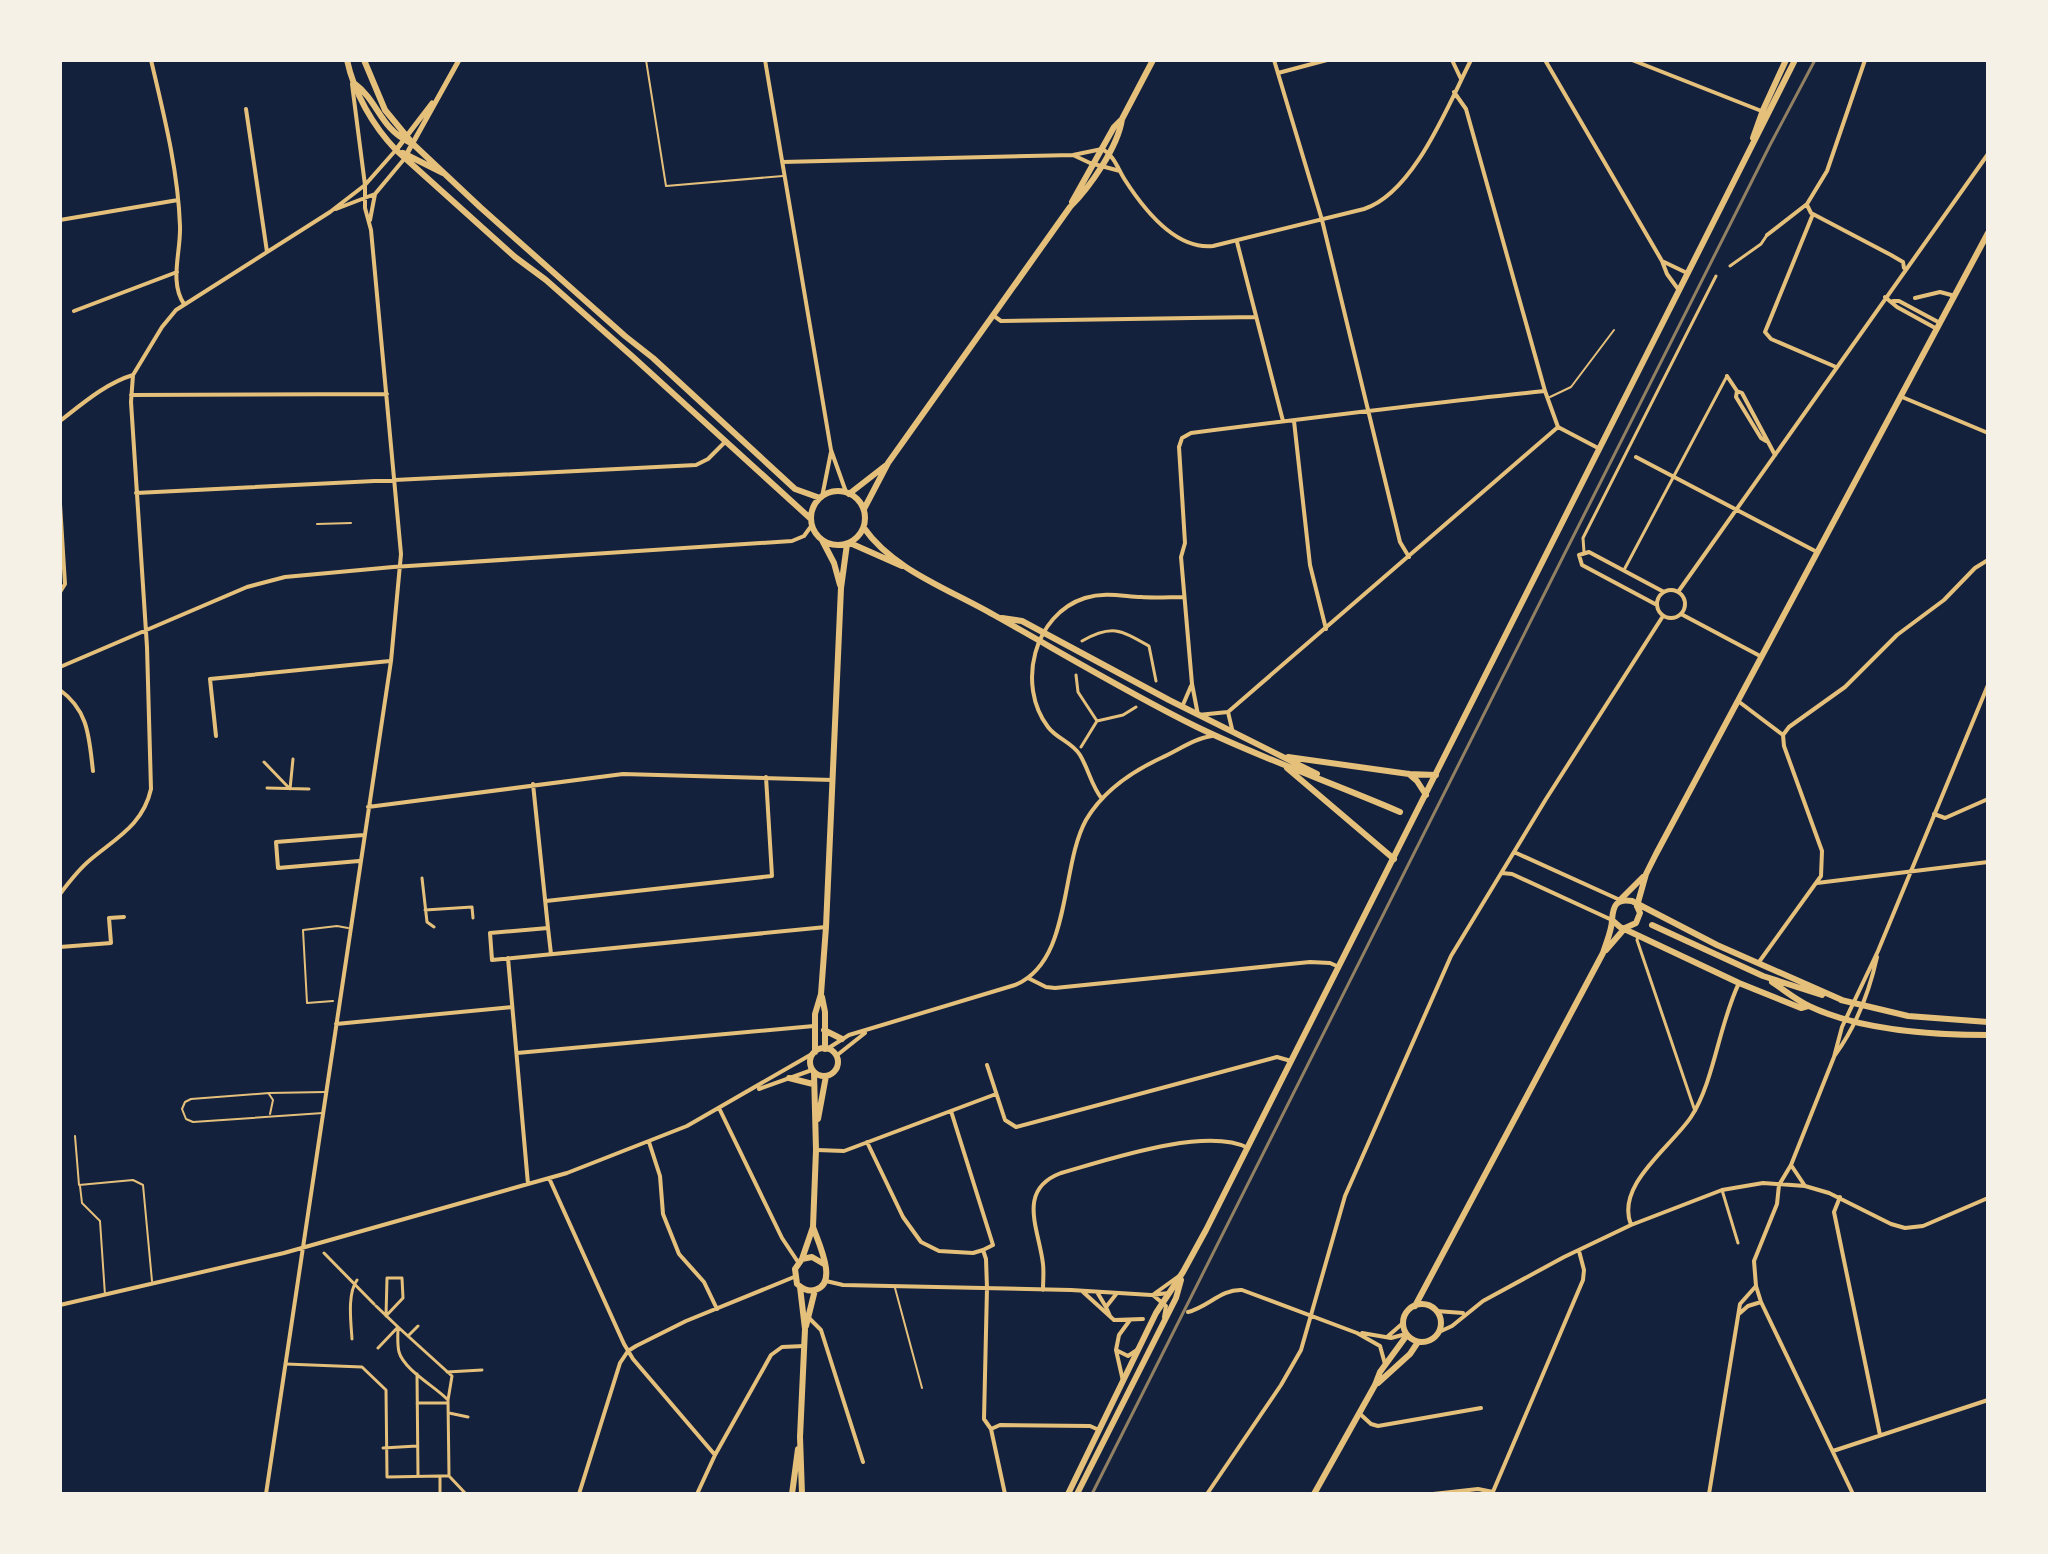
<svg xmlns="http://www.w3.org/2000/svg" width="2048" height="1554" viewBox="0 0 2048 1554" font-family="Manrope,sans-serif">
<rect width="100%" height="100%" fill="#14213d"/>
<g fill="none" stroke-linecap="round" stroke-linejoin="round">
<path stroke="#e5c07b" stroke-width="2" d="M646 60 666 186 783 176
M1550 397 1571 387 1614 330
M317 524 351 523
M333 1001 307 1003 303 930 337 926 348 928
M269 1094 273 1100 270 1114
M323 1113 193 1122 186 1119 182 1109 185 1102 191 1099 269 1093 325 1092
M75 1136 79 1185 133 1180 143 1185 152 1281
M80 1186 82 1203 100 1221 105 1295
M895 1288 922 1388"/>
<path stroke="#e5c07b" stroke-width="3" d="M1730 266 1761 244 1767 235
M1584 552 1583 538 1716 276
M1624 570 1727 376
M1082 641C1112 624 1121 630 1149 646L1156 681
M1076 675 1078 692 1097 721
M1081 747 1097 721 1123 715 1136 707
M264 762 290 789 293 759
M267 788 309 789
M422 878 427 922 434 927
M425 910 472 907 473 918
M1638 937 1637 940 1695 1111
M1722 1190 1738 1243
M324 1253 374 1304
M387 1278H402L403 1298 386 1316Z
M376 1306 398 1327C398 1335 397 1344 399 1352 404 1370 436 1387 448 1400L449 1476H440V1494
M409 1335 418 1326
M352 1339C351 1322 347 1294 357 1280
M378 1348 398 1327 452 1376 448 1400
M286 1364 362 1367 386 1390 387 1477 440 1476
M447 1372 482 1370
M417 1374 418 1476
M417 1403H448
M449 1413 468 1417
M383 1448 417 1446
M450 1477 466 1494"/>
<path stroke="#e5c07b" stroke-width="4" d="M151 60C164 115 178 170 180 226 181 252 169 282 184 304
M765 60 831 450 846 492
M1274 60 1322 220 1400 542 1409 557
M1452 60 1461 79
M1545 60 1662 261 1667 274 1678 289
M1632 60 1764 112
M1278 73 1327 60
M1454 92 1466 109 1545 391 1558 427 1598 448
M246 109 267 252
M1073 155 1090 163 1120 171
M782 162 1073 155 1102 149C1114 155 1118 169 1125 180 1143 208 1175 250 1213 246L1364 209C1414 193 1448 105 1471 60
M1807 205 1811 213 1891 255 1903 262 1904 268
M336 209 375 194 405 158
M1813 214 1765 332 1771 339 1836 367
M60 220 178 200
M370 220 375 194
M1767 235 1807 204 1827 171 1865 60
M1237 242 1283 421
M1662 261 1687 273
M1885 297 1897 307 1937 329
M1915 298 1940 292 1955 296
M1893 301H1899L1940 323
M74 311 177 272
M994 316 1001 321 1256 317
M1727 376 1737 391 1742 393 1775 455
M1545 391C1427 403 1309 418 1191 433L1182 438 1179 447 1185 543 1181 557 1192 684 1198 715 1228 712 1558 427
M1737 391 1736 397 1761 438 1766 441
M131 395 387 394
M1902 397 1988 433
M60 421C82 404 106 383 133 375L162 327 176 310 330 212 365 185 395 151
M1294 421 1310 565 1326 629
M1636 457 1817 552
M136 493 696 465 708 459 726 441
M822 497 831 452
M60 504 65 584 60 592
M1657 604a14 14 0 1 1 28 0a14 14 0 1 1-28 0Z
M1678 592 1988 154
M1657 605 1582 565 1579 555 1589 552 1664 592
M1681 614 1762 657
M60 667 247 587 285 577 393 567 792 541 804 536 812 525
M60 690C89 711 89 738 93 771
M1738 701 1783 735
M1182 707 1191 686
M1228 712 1232 729
M216 736 210 679 390 661
M533 784 548 928
M1102 799C1091 785 1089 770 1080 755 1072 742 1057 739 1048 727 1016 685 1034 614 1085 598 1105 592 1121 596 1141 597 1155 598 1170 597 1184 597
M368 807 623 774 833 780
M1934 814 1945 818 1988 799
M1514 852 1620 900
M359 861 278 868 276 842 364 835
M1502 873 1512 874 1612 920
M1817 883 1988 862
M60 894C69 882 78 870 90 860 116 838 143 825 151 789L147 647 131 402 133 375
M546 901 772 876 766 777
M60 947 111 943 109 918 124 917
M551 954 548 928 490 933 492 960 826 927
M508 958 528 1184
M1759 962 1821 876 1822 851 1784 746 1783 735 1789 727 1845 687 1897 635 1944 600 1975 568 1988 560
M1030 979 1046 987 1055 988 1310 962 1330 963 1339 967
M336 1024 512 1007
M827 1049 849 1035 1015 985C1072 962 1060 867 1086 820 1103 791 1131 772 1161 758 1177 751 1195 738 1212 736
M517 1053 814 1026
M1835 1055C1857 1025 1869 993 1877 957
M836 1056 865 1033
M987 1065 1005 1120 1016 1127 1277 1057 1291 1061
M759 1089 812 1070
M719 1108 782 1238 798 1262
M951 1111 993 1245 983 1250 986 1259 987 1288 984 1419 991 1429 1005 1494
M649 1142 660 1176 663 1214 679 1254 704 1282 717 1309
M867 1142 903 1217 921 1242 939 1251 973 1253 983 1250
M817 1150 844 1151 996 1094
M1791 1165 1805 1186
M549 1178 624 1344 633 1359 715 1455
M1840 1197 1834 1212 1880 1435
M1631 1225C1615 1185 1671 1147 1691 1117 1714 1082 1719 1024 1739 983
M826 1281 843 1285 1071 1290 1151 1295 1169 1293
M1043 1290C1043 1281 1044 1272 1043 1264 1039 1229 1016 1190 1061 1173 1107 1160 1206 1126 1248 1148
M1082 1291 1114 1320 1143 1319
M1097 1292 1106 1307
M1154 1294 1179 1276
M1154 1296 1166 1306 1164 1317
M60 1305 284 1253 567 1173 687 1126 812 1054
M1436 1311 1463 1313
M1188 1312C1208 1307 1221 1289 1242 1290L1357 1333 1380 1346 1385 1364
M1740 1313 1748 1306 1761 1302
M1110 1316 1106 1307 1117 1293
M808 1317 821 1330 863 1462
M1130 1320 1119 1335 1116 1350 1128 1356 1137 1350
M1439 1332 1452 1326 1483 1301 1564 1257 1631 1225 1722 1190 1763 1183 1805 1186 1829 1193 1891 1224 1905 1228 1923 1226 1988 1198
M1362 1333 1391 1338 1406 1334
M1387 1337 1403 1323
M1116 1350 1123 1381
M1359 1413 1371 1424 1378 1426 1481 1408
M991 1429 1000 1425 1090 1426 1099 1430
M1833 1451 1988 1400
M266 1494 391 661 401 554 371 230 365 208V185L352 84
M579 1494 620 1363 628 1351 636 1346 686 1321 794 1277
M697 1494 715 1455 771 1355 782 1347 804 1346
M1207 1494 1281 1385 1301 1350 1345 1196 1451 956 1546 799 1663 616
M1433 1494 1478 1489 1493 1492
M1492 1494 1583 1280 1584 1270 1579 1251
M1709 1494 1740 1304 1756 1286
M1853 1494 1761 1302 1756 1286 1754 1261 1777 1204 1779 1185 1791 1165 1834 1057 1842 1027 1878 951 1988 685"/>
<path stroke="#e5c07b" stroke-width="5" d="M396 150 432 103
M405 157 459 60"/>
<path stroke="#e5c07b" stroke-width="6" d="M1753 138 1763 110 1786 60
M1072 202 1114 127 1122 119 1153 60
M849 494 885 466
M864 509 888 463 1070 207C1090 187 1118 147 1122 119
M1620 900 1643 877
M1637 906 1646 874 1656 854 1988 233
M1068 1494 1156 1313 1183 1272 1206 1230 1795 60
M1077 1494 1176 1298 1181 1280"/>
<path stroke="#e5c07b" stroke-width="6" d="M347 60C354 93 373 126 396 150L515 257 546 280 633 357 811 519
M364 60 385 110 413 144 480 207 625 336 653 358 795 489 820 498
M355 84C378 101 380 128 409 142
M403 153 443 173
M811 518a27 27 0 1 1 54 0a27 27 0 1 1-54 0Z
M864 528C893 570 951 590 994 615 1062 653 1128 693 1197 727 1263 759 1333 783 1400 812
M822 540 834 563 840 585
M850 543 902 566
M1002 618 1022 621 1169 700 1317 774
M1288 757 1409 774 1436 775
M1287 768 1394 859
M1409 774 1417 781 1426 795
M1612 920 1620 927 1739 983 1801 1008 1808 1006
M1652 925 1763 976 1822 995
M1606 950 1625 928 1636 923 1640 913 1637 906
M1772 982C1784 990 1796 1000 1809 1006 1859 1030 1933 1035 1988 1035
M822 997 825 1012V1049
M1841 1000 1908 1016 1988 1022
M824 1030 842 1039
M810 1062a14 14 0 1 1 28 0a14 14 0 1 1-28 0Z
M815 1052V1014L821 994 826 927 841 588 847 544
M789 1078 813 1084
M818 1119 826 1076
M813 1227C818 1242 839 1284 815 1290 807 1292 802 1288 797 1284L795 1269 802 1259 812 1257 824 1264
M802 1259 813 1227 816 1150 814 1072
M800 1287 805 1329 800 1437 802 1494
M1403 1323a19 19 0 1 1 38 0a19 19 0 1 1-38 0Z
M1415 1306 1603 953C1606 943 1612 930 1612 920 1613 906 1616 898 1632 901L1717 945 1842 1000
M806 1326 815 1290
M1378 1383 1410 1354 1418 1342
M792 1494 798 1449
M1314 1494 1375 1385 1380 1372 1407 1335"/>
<path stroke="#918062" stroke-width="3" d="M1092 1494 1770 145 1815 60"/>
</g>
<rect width="2048" height="1554" fill="none" stroke="#f6f1e7" stroke-width="124"/>
</svg>
